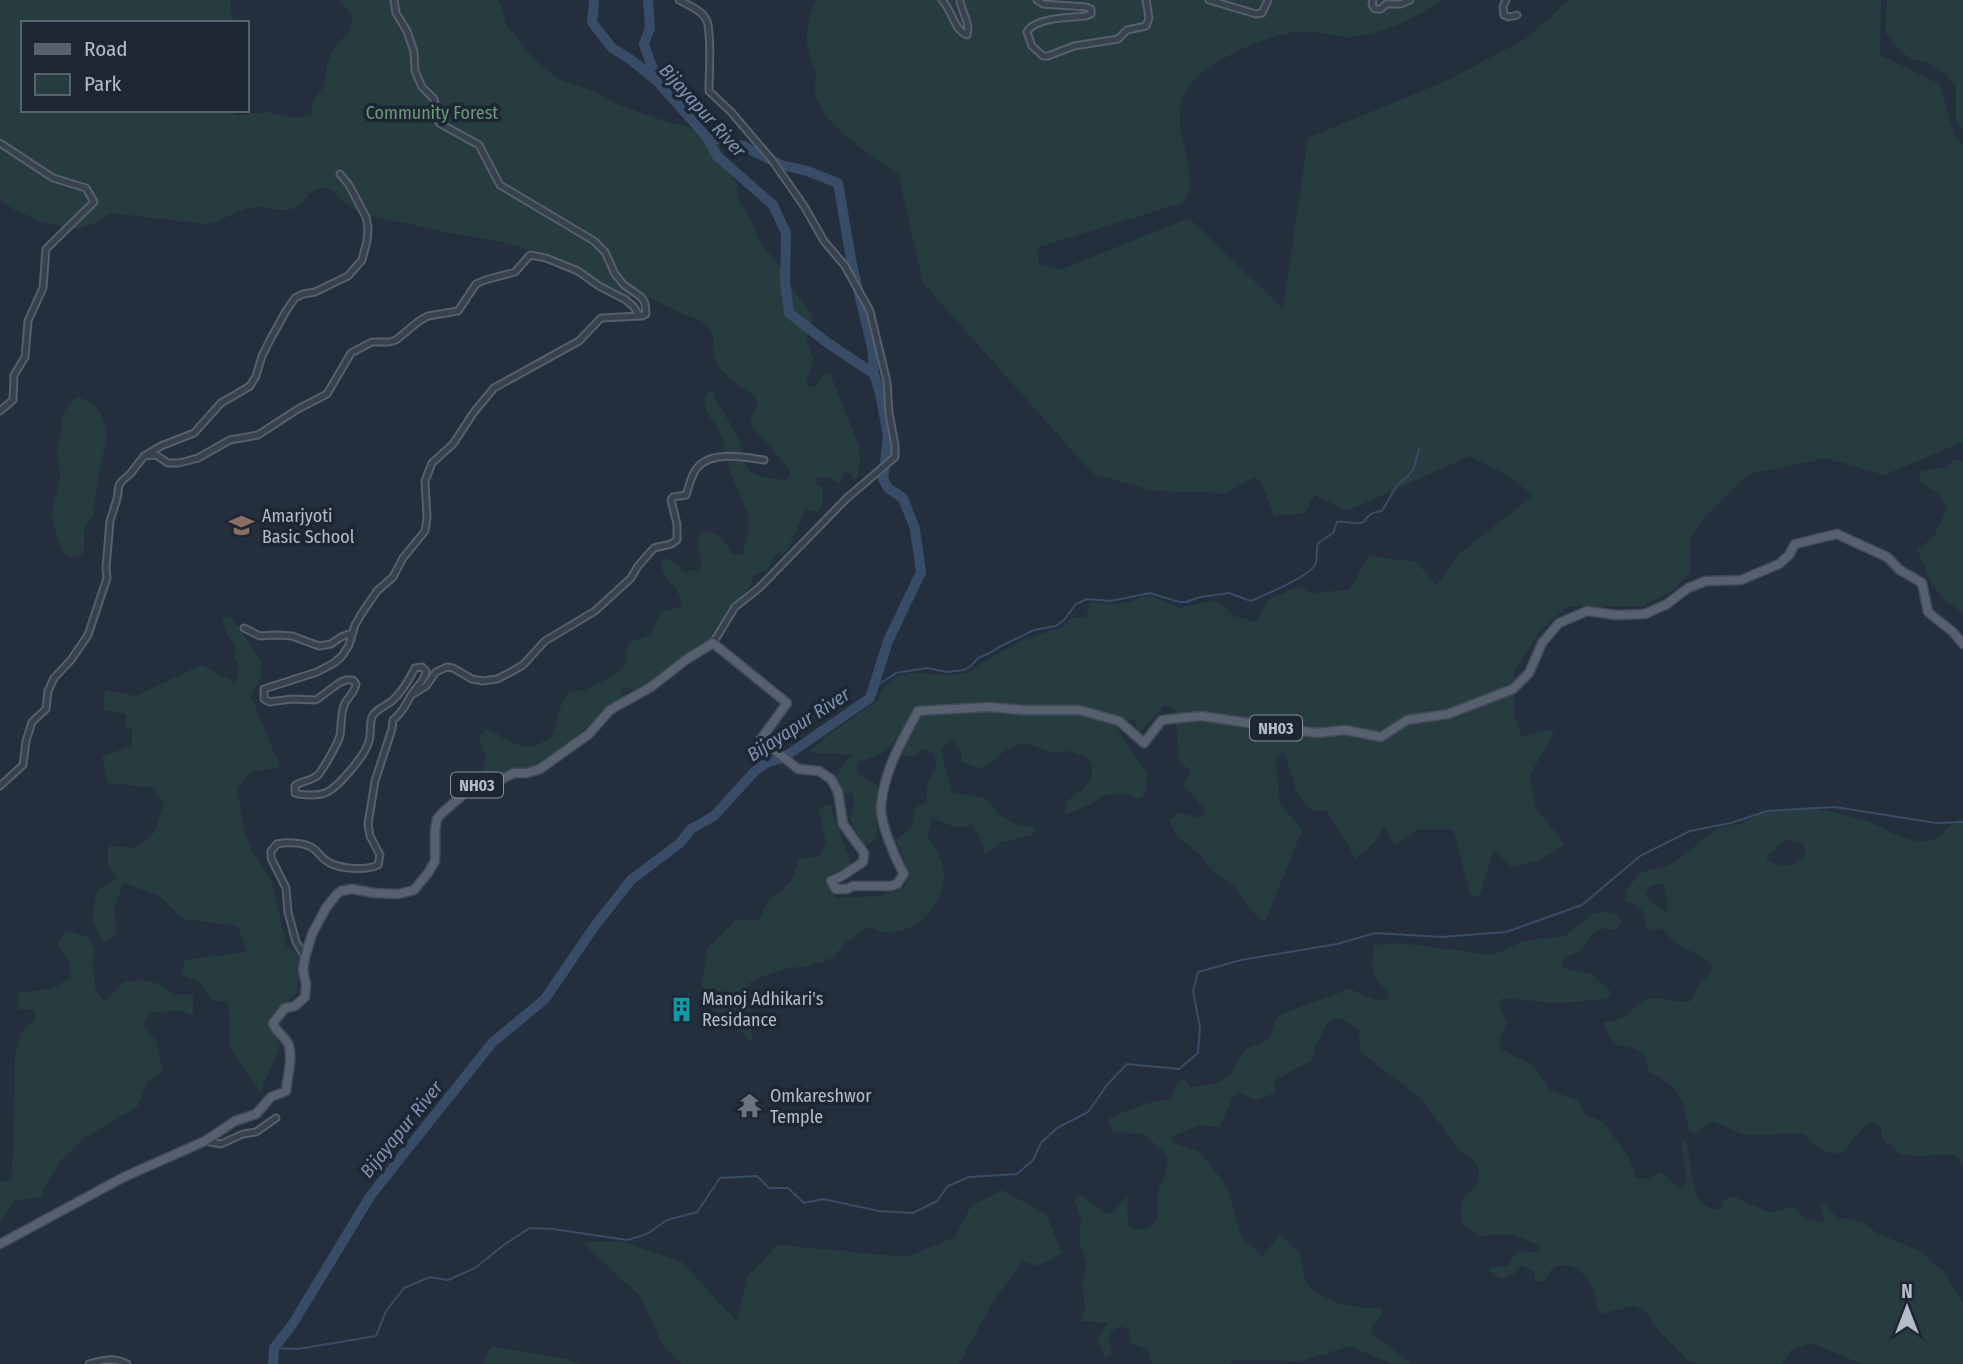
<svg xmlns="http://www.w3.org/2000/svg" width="1963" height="1364" viewBox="0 0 1963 1364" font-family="'Fira Sans Condensed',sans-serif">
<rect width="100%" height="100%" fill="#242f3e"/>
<path fill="#263c3f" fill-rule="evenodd" d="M0 0H231V13L235 23H23V110H231L236 115 268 112 291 118 311 116 313 101 324 86 327 64 333 49 351 29 352 15 339 0H498L503 11 506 24 533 58 558 79 596 92 616 104 670 123 683 125 705 133 716 140 724 156 734 167 731 176 732 180 736 181 738 199 751 219 759 241 783 271 794 291 812 315V324L807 332V341L813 360 806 383 809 386 814 388C820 381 819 373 830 374L859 446 860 461 858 477 854 479 848 471 844 472 840 482 837 483 830 477 816 478 815 484 823 488V502L819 512 805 510 788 549 785 553 776 555 767 570 754 575 749 588 742 594 713 639 640 690 626 688 622 689 621 693 624 697 622 701 601 718 592 722 573 740 543 763 490 778 482 772 486 759 479 738C486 723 491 730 500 736 506 740 519 746 526 746 535 748 545 741 552 736 556 727 560 700 568 694 572 691 580 692 585 690 599 683 618 675 627 661 623 638 635 642 650 635L662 611 681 607C684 587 659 580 661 560L665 558 674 562 684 572 698 570 701 566C701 554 694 541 701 531 718 530 724 540 732 554L741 555 744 551C745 541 750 528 748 518 746 504 738 491 732 477 725 460 726 440 715 424 707 413 699 404 709 391L714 393V398C723 412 733 426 739 441 742 449 743 461 746 467 751 476 778 481 787 479L790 476V471L772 448 751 427V419L757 407 756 398 754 395 741 388 721 370 714 358 713 336 709 327 698 319 683 314 632 290 631 297C613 293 599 282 585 272 574 264 544 254 530 250 505 241 479 238 452 233 436 231 421 226 405 223 393 220 381 219 369 215 362 213 354 211 349 206 340 200 336 189 324 188 308 188 306 202 294 208 282 213 270 207 257 207 240 207 224 221 207 224L111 213 95 223 79 229 42 222 13 209 0 200Z
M817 0H1443C1418 15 1389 32 1360 36 1338 40 1318 29 1296 32 1266 35 1199 64 1185 92 1171 122 1190 152 1190 182 1191 188 1187 196 1185 202L1038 247 1039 264 1060 270 1189 218 1283 309 1308 138 1446 81 1527 38 1569 0H1881L1880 55 1940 84 1955 137 1963 145V442L1884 475 1826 458 1749 474 1702 520 1691 537 1690 573 1669 593 1643 606H1568L1539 632 1514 672V713L1522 737 1554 729 1549 743 1530 774 1536 809 1565 844 1540 860 1511 867 1494 849 1479 898 1470 894 1453 829H1418L1394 845 1384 827 1379 837 1356 859 1327 811 1311 810 1297 793 1284 752 1276 758 1280 804 1302 830 1265 922 1249 909 1236 888 1210 868 1201 855 1177 837 1169 820 1178 813 1201 818 1205 811 1193 795 1183 787 1191 770 1179 763 1175 710 1164 705 1140 733 1133 718 1117 729C1128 743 1135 760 1148 772L1146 793 1139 799 1122 793 1102 796 1091 804 1064 815 1066 802 1083 789 1092 778V767L1088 758 1068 751 1054 753 1024 743C1018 745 1012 747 1007 750 984 763 993 776 961 761V749L950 739 942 749 944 763 953 793 985 799 1002 817 1016 824 1035 828 1033 835 1001 842 984 856 983 845 973 824 957 828 932 818 927 836C935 848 944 860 944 875 945 904 917 932 889 933 882 933 875 929 868 927L843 945 833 958 808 966 783 969 759 978 748 984 752 1042 727 1019 711 1008 701 990 707 949 736 920H758L769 901 791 882 799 859 819 856 826 843 818 808 832 805V812L852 865 830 874 825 882 836 898 879 896 904 888 910 875 896 840 913 827 914 809 927 801C926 787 928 778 937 767L934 754 922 749 914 757 901 756 907 744 899 733C889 753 877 755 857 762V773L878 786 880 796 876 818 877 837 872 842 864 847 850 818 854 803 852 793 844 794 835 780 845 761 852 756C837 752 824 755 809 752L828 735 877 701 883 688 897 676 915 673 952 675 970 672 981 663 1027 638 1062 627 1071 618H1086L1090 602 1112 604 1127 603 1142 597H1154L1180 608 1216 600 1234 616 1257 622 1268 600 1299 586 1311 593 1349 590 1369 556 1416 562 1437 585 1460 553 1533 496 1510 477 1470 456 1347 511 1315 495 1304 513 1274 516 1261 481 1254 477 1226 493 1153 491 1092 473 923 283 898 174C873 156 821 125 815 93 813 87 818 79 816 72 815 67 811 62 810 57 804 39 807 16 817 0Z
M1887 0H1963V129L1956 121V86L1944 73 1929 63 1911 59 1896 47 1885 32Z
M76 397C97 401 109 421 106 441 105 450 101 459 100 468 97 484 94 501 94 517 78 527 87 538 83 554L69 557 62 551 57 537 51 515 60 478 57 446 61 433V420L65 410Z
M1953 460 1963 461V613L1944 600 1931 582 1917 549 1933 538 1947 509 1939 493 1920 483V472L1937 468 1946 469Z
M230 616 261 660V678L251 696 280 767 251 772 237 788 244 830 251 849 271 879 287 947 298 954V992L268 1017 280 1046 260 1093 230 1047 228 1002 211 1000 199 982 182 975 185 960 247 952 238 926 184 919 158 895 123 883 115 907 116 935 104 943 92 920 97 890 117 879 108 865V846L136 848 154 833 164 803 151 787 107 783 102 756 132 746V729H125L126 714 103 710 105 690 136 696 201 665 236 683 239 665 233 658 236 647 227 633 222 618Z
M1810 807C1828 811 1846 815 1863 820 1881 825 1916 850 1935 839 1944 834 1950 824 1960 819L1963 821V1166L1955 1155 1944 1154 1926 1156 1900 1155 1894 1147 1882 1139 1881 1128 1873 1121C1860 1129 1853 1138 1846 1151 1830 1157 1813 1148 1805 1134 1785 1131 1763 1138 1743 1134 1732 1131 1723 1123 1712 1121L1695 1133 1689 1131C1683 1098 1681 1087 1649 1072L1646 1057 1638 1050 1616 1044 1610 1038 1603 1023C1610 1021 1619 1020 1625 1016 1633 1010 1638 1001 1648 999 1662 996 1675 1002 1689 1002 1695 996 1695 993 1698 986 1703 978 1710 978 1712 967 1703 953 1690 953 1678 944 1671 940 1667 933 1660 928L1647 931 1643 912 1636 905 1625 901 1626 891 1639 874 1646 871 1662 868 1675 862 1718 828 1743 823 1754 816 1769 810ZM1787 839 1803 843 1805 854C1796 868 1781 868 1767 860V856ZM1664 883C1665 892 1669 902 1667 910L1664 912C1658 906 1650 902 1646 895 1647 885 1655 884 1664 883Z
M1606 912 1617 915 1622 923 1614 930C1588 923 1593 943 1577 952 1573 954 1569 955 1566 956L1562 963 1564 968 1592 975 1611 992 1607 999 1558 1003 1502 998 1499 1007 1507 1022 1499 1041 1502 1050 1534 1066 1551 1091 1578 1100 1585 1115 1604 1122 1630 1160 1636 1178 1647 1179 1661 1172 1679 1189 1687 1182 1682 1149V1141L1686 1138C1689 1151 1693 1194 1700 1202 1705 1207 1715 1210 1722 1209L1723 1200 1735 1197 1770 1213 1793 1207 1806 1219 1822 1223 1825 1221 1820 1205 1825 1203 1836 1217 1863 1223 1877 1233 1920 1251 1946 1274 1963 1303V1364H1862L1812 1343 1791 1350 1782 1364H1696L1688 1360 1653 1325 1649 1314 1634 1305 1602 1314 1596 1307C1601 1285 1571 1252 1550 1271 1550 1271 1545 1280 1544 1281H1535L1534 1272 1521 1265 1514 1274 1502 1279 1489 1271 1492 1267 1508 1266 1517 1251 1537 1252 1542 1246 1511 1234 1480 1236 1461 1223C1459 1201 1464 1197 1479 1182V1171L1474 1161 1458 1149 1422 1099 1360 1052 1359 1029 1340 1018 1329 1021 1316 1044 1312 1060 1275 1080V1093L1255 1100 1240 1092 1233 1097 1220 1127 1199 1125 1171 1137 1174 1143 1199 1151 1215 1171 1228 1189 1241 1237 1263 1256 1280 1234 1300 1253 1306 1284C1336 1307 1345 1306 1382 1309V1315L1372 1326V1334L1409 1362 1410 1364H1393L1350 1346 1301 1361 1234 1360 1230 1364H1152L1148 1350 1131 1344 1129 1330 1120 1326C1105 1334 1109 1340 1112 1355L1105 1358 1101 1347 1097 1341 1108 1323 1081 1321 1085 1308 1082 1281 1087 1264 1079 1242 1081 1220 1074 1199 1081 1195 1107 1214 1112 1213 1127 1196 1128 1225 1132 1229C1168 1230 1154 1210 1159 1189 1160 1184 1164 1179 1166 1173 1167 1168 1167 1161 1168 1156L1144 1134 1114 1132 1108 1122 1111 1117 1145 1104 1170 1099 1178 1081 1185 1080 1191 1087 1218 1083 1230 1075 1245 1050 1270 1038 1277 1017 1302 1006 1350 989 1375 1000H1386L1390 995C1372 974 1370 973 1374 945L1400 943 1493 955 1524 941 1565 936 1593 914Z
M66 930 89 938 95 951 93 965 96 992 105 1001 124 982 138 980 160 984 174 996 186 994 193 996V1015L177 1010 151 1013 142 1025 156 1040 163 1071 147 1082 138 1106 86 1137 62 1159 47 1182 41 1197 15 1201 0 1223V1181H11L14 1137 15 1056 21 1032 35 1020 34 1010 18 1009V993L52 989 71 977 69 962 57 944Z
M1002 1190 1046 1214 1062 1253 1039 1266 1022 1261 991 1305 959 1364H682L662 1344 640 1296 581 1242H624L682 1262 737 1322 748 1275 778 1245 906 1257 955 1237 971 1206Z
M491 1346 566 1359 582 1364H483Z"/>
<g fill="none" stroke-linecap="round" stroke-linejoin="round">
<path stroke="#394c67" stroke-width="2" d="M870 698 878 685 896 673 927 668 947 672 964 670 971 666 978 658 990 653 999 647 1034 630 1056 626 1064 620 1076 604 1087 599 1111 601 1150 593 1179 602H1186L1200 597 1229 593 1251 601C1265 595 1308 577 1315 565 1318 559 1316 549 1318 543L1333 533 1337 522C1346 520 1354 526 1364 522 1369 514 1373 512 1382 511L1397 485 1408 476 1414 468 1419 449
M274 1348 298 1349 376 1336 386 1311 404 1288 430 1277 448 1280 475 1268 505 1244 530 1228 553 1229 627 1240 647 1234 667 1220 697 1212 720 1178 757 1176 769 1188H788L804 1203 823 1199 879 1211 913 1213 937 1201 948 1186 969 1177 1017 1174 1033 1160 1041 1143 1057 1128 1088 1112 1107 1085 1127 1064 1179 1069 1198 1053 1200 1027 1193 991 1198 972 1241 960 1337 944 1375 933 1441 937 1506 932 1582 905 1640 856 1690 831 1731 823 1767 811 1835 807 1936 823 1963 822"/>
<path stroke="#394c67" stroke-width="10" d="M648 0 650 28 644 44 657 81
M706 136 743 146 781 165 807 171 838 183 852 265 872 347 874 374
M273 1364 274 1348 292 1325 371 1195 492 1043 545 999 594 927 631 880 680 843 691 829 714 816 755 771 768 762 783 758 870 698 888 641 921 572 915 529 903 498 888 488 883 479 888 436 880 393 874 374 825 341 789 313 785 282 786 233 773 205 717 156 706 136 657 81 630 59 612 48 592 22 594 3 593 0"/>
<defs>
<path id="street" d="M679 0C688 5 701 10 706 19 712 29 709 77 709 91L732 113 772 160 804 206 824 241 845 266 870 311 887 382 889 413 895 445V457L847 498 759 588 735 607 713 643
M942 0C953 12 954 30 967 35 971 23 961 12 960 0
M1037 0 1043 4 1086 7 1091 9V14L1086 16C1070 17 1034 18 1027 32L1032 46 1043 56H1048L1074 46 1118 39 1127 30 1146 26 1149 18 1146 0
M1209 0 1256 14 1262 13 1268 0
M1373 0 1372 5 1375 9H1381L1386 4H1401L1410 0
M1506 0 1503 7 1504 15 1509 17 1517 15
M0 143 53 178 86 188 94 202 46 249 43 288 28 321 25 357 14 375 13 400 0 411
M144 456 156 455 168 463H179L198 458 230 440 258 435 298 409 327 394 351 353 372 342H389L396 340 419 321 428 316 458 311 476 284 485 280 515 272 530 255 546 258 578 271 599 286 626 300 634 307 638 314 642 316 646 314 645 303 641 297 624 285 615 274 605 252 594 241 500 185 479 145 439 123 434 99 422 87 415 71 414 52 407 31 396 13 394 0
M244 628 260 636 276 635 292 636 319 646 331 644 341 637 349 634 351 638
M415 693 426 686 436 672 447 667 453 668 472 679 483 681 497 679 511 672 523 665 545 641 595 611 631 578 638 566 654 548 671 544 677 540V524L671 500 673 497 686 495C689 487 691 475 697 468 711 450 745 457 764 460
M0 786 23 765 26 741 32 722 46 709 48 691 54 678 71 660 88 635 107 578 106 568 110 521 117 499 119 485 122 481 131 473 144 456 161 446 194 433 221 403 250 386 256 376 262 356 270 340 286 311 295 298 303 294 315 292 348 276 362 260 367 241 368 228 366 217 349 185 340 174
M305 957 296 942 288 912 286 888 271 858V851L277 844C286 842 301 842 311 847 317 850 321 858 328 862 340 869 365 871 378 865L380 855 370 836 368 824 375 781 392 729 393 720C404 712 406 702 414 691 419 684 425 680 426 671L422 667 415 668C409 680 403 691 393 700 387 706 375 709 372 717 369 725 372 736 368 744 364 756 337 789 325 793 317 796 306 795 298 794L295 793V786C301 780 312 782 319 774 324 767 338 744 340 735 342 724 340 714 345 703 349 696 355 692 356 684L353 680H346L339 683 316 700 292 699 269 702 264 699V689L317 672 334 663 342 656 349 645 355 625 362 613 377 591 393 577 403 558 425 531 427 518 425 481 432 463 453 444 474 412 494 388 579 341 601 318 640 316
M205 1141 221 1144 243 1134 256 1132 276 1118
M89 1364C102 1360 114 1357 127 1364"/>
<path id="primary" d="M0 1244 124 1177 205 1141 235 1121 256 1114 271 1097 286 1091C287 1078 293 1059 289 1046 286 1036 276 1033 273 1023L285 1008 295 1006 305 997 306 984 303 970 305 957 312 934 326 908 336 895 341 891 352 889 374 893 398 894 414 890 428 873 435 861V831L437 819 442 813 472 787 498 781 514 773H527L540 769 589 734 610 710 651 687 687 659 713 643 787 703 761 739 798 769 819 771 831 779 838 792 843 824 864 853 863 862 842 876 831 881 836 889H847L853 886H891L897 884 904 874C896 860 880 823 881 807 883 773 902 740 918 711L989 707 1022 710H1079L1119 721 1144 743 1162 720 1201 716 1317 733 1345 730 1381 737 1407 720 1448 714 1513 689 1529 673 1542 643 1559 623 1587 611 1616 615 1645 614 1667 604 1688 588 1706 581 1741 580 1779 564 1789 555 1795 544 1837 534 1887 557 1900 570 1922 583 1928 612 1953 632 1963 644"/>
</defs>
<use href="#street" stroke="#565f6c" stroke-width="9"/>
<use href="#primary" stroke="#414a57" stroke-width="11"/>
<use href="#street" stroke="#38414e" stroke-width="5"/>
<use href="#primary" stroke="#56606e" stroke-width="8"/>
</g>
<defs>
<symbol id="school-bare" viewBox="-9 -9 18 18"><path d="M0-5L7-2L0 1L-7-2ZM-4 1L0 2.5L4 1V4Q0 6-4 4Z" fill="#8d6e63" stroke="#1d2633" stroke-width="2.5" paint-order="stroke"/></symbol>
<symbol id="building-bare" viewBox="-9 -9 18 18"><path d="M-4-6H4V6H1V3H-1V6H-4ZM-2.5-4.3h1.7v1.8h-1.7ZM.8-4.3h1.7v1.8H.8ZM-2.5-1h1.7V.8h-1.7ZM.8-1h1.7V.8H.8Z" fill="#0f9aa8" stroke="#1d2633" stroke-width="2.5" paint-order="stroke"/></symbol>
<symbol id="temple-bare" viewBox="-9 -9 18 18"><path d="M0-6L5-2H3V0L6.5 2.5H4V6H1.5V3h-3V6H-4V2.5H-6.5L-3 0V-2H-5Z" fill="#6b7280" stroke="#1d2633" stroke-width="2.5" paint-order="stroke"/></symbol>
</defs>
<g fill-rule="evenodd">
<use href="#school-bare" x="224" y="508" width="35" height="35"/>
<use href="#building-bare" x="664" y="992" width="35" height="35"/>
<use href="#temple-bare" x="732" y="1088" width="35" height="35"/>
</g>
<g text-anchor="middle" stroke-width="7" stroke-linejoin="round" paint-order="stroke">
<g fill="#1d2633" stroke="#878f9c" stroke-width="2">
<rect x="1250" y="715.5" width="52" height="25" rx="5"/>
<rect x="451" y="772.5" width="52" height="25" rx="5"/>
</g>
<g font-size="16" font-weight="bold" fill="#b4bcc9">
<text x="1276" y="734">NH03</text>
<text x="477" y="791">NH03</text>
</g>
<g font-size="18" fill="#6b9a76" stroke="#1d2633">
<text x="432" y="119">Community Forest</text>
</g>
<g font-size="18" fill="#b4bcc9" stroke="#1d2633" text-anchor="start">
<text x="262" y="522">Amarjyoti<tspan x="262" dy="21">Basic School</tspan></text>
<text x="702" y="1005">Manoj Adhikari's<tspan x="702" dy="21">Residance</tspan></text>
<text x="770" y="1102">Omkareshwor<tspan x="770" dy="21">Temple</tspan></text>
</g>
<g font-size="19" font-style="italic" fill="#7c92b1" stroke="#1d2633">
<text transform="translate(703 110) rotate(48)" y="7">Bijayapur River</text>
<text transform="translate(798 724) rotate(-33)" y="7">Bijayapur River</text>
<text transform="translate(401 1129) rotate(-51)" y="7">Bijayapur River</text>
</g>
</g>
<rect x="21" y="21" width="228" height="91" fill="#1d2633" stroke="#59626f" stroke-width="2"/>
<rect x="35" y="44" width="35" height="10" fill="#56606e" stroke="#59626f" stroke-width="2"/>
<text x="84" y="56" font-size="21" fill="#b4bcc9">Road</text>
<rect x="35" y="74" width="35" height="21" fill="#263c3f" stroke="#59626f" stroke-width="2"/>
<text x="84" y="91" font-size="21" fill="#b4bcc9">Park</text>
<g transform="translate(1907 1308)" stroke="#1d2633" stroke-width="5" paint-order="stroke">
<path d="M0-5L12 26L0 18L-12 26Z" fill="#b4bcc9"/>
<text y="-10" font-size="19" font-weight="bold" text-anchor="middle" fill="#b4bcc9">N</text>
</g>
</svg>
